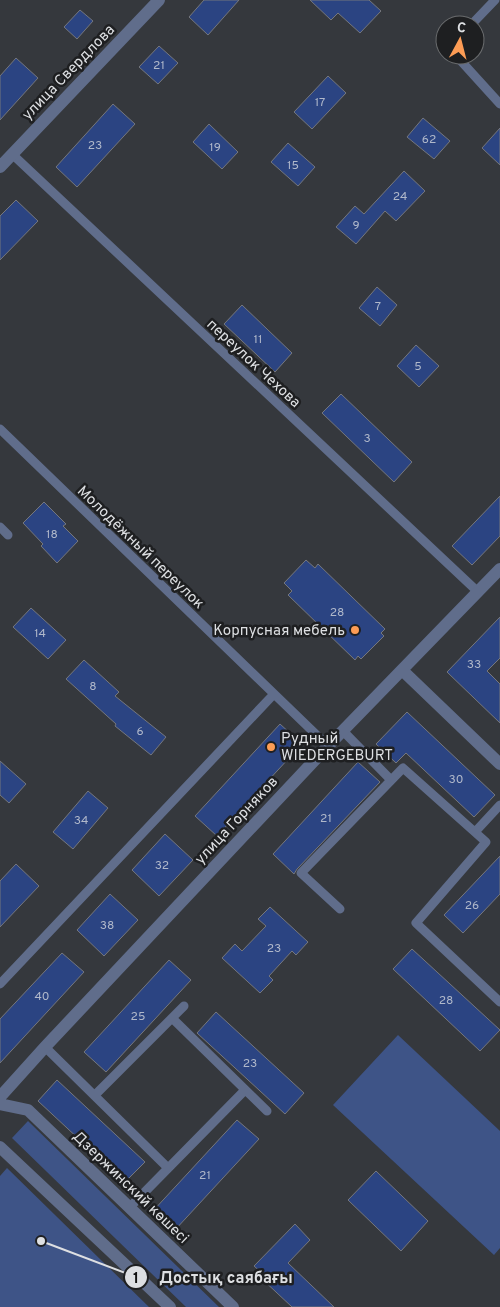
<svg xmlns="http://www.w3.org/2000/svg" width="500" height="1307" viewBox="0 0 500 1307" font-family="Overpass,sans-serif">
<rect width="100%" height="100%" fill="#35383d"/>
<path fill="#3e5487" d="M398 1035 500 1131V1248L494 1255 333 1105Z
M28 1121 219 1307H186L12 1138Z
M7 1168 149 1307H0V1176Z"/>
<path fill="#2b4482" stroke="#75777d" d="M204 0H239L208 35 189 17Z
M310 0H369L381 11 360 33 338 13 331 20Z
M80 10 93 21 77 39 64 27Z
M159 46 178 63 158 84 139 67Z
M16 58 38 78 0 120V76Z
M328 76 346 93 312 129 294 112Z
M113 104 135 124 77 187 56 167Z
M423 118 450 141 434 159 407 137Z
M209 124 238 152 222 169 193 142Z
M500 128V165L482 148Z
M288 143 315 167 298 186 271 162Z
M404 171 425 191 396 221 385 211 356 244 336 227 355 206 364 214Z
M16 200 38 221 0 260V216Z
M377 287 397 305 380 326 359 308Z
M242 305 292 353 275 372 224 324Z
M416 345 439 366 419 387 397 366Z
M341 394 412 462 394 482 322 413Z
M500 496V536L472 565 452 546Z
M44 502 66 524 63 526 78 541 57 563 41 546 43 544 23 523Z
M306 560 315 568 318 564 385 629 381 633 384 636 361 659 358 656 355 660 288 595 292 591 284 583Z
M31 608 66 640 48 659 13 627Z
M500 617V658L487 671 500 684V723L447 672Z
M84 660 119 692 115 696 166 737 151 755 115 726 116 724 66 679Z
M407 712 495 795 474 817 406 753 396 763 376 744Z
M280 724 302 744 217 836 195 816Z
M0 761 26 784 9 803 0 795Z
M358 762 380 782 297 869 294 874 273 854Z
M88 791 108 808 73 849 53 832Z
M165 834 193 860 159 896 132 870Z
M500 856V894L463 933 444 915Z
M16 864 39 886 0 927V881Z
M110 894 138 920 104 956 77 930Z
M270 907 308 942 296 955 292 951 269 976 273 980 260 993 222 958 235 944 242 951 266 926 258 919Z
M412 949 500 1030 480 1051 393 969Z
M62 953 84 972 0 1063V1019Z
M169 960 191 980 106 1072 84 1052Z
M216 1012 304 1093 285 1114 197 1033Z
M57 1080 145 1162 125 1182 38 1101Z
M237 1120 259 1139 174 1231 152 1212Z
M376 1171 428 1221 401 1251 348 1200Z
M295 1224 310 1240 288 1263 334 1307H292L261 1278 264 1275 254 1266Z"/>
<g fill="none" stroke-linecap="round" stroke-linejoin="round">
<path stroke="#606d8b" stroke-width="9" d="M471 25 495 0
M461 55V61L500 104
M12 154 477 591
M0 429 328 746
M0 527 8 535
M343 731 391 780
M475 832 500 805
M340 909 301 873 403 768 486 842 416 923 500 1002
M0 984 274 694
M172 1018 267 1111
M45 1047 168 1168
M95 1095 184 1006
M129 1208 245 1090"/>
<path stroke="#606d8b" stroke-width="12" d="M0 167 159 0
M402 670 500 764
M0 1097 45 1047 328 746 500 569
M0 1104 28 1110 233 1307
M0 1147 170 1307"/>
</g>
<g fill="#fd9c55" stroke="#1e1f21" stroke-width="2">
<circle cx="355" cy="630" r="5"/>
<circle cx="271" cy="747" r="5"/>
</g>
<g text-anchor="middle" stroke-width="5" stroke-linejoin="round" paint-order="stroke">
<g font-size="12" fill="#b0b8ca">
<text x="159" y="69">21</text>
<text x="320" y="106">17</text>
<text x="429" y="143">62</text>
<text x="95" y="149">23</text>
<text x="215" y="151">19</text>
<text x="293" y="169">15</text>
<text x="400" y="200">24</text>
<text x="356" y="229">9</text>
<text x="378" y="310">7</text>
<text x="258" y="343">11</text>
<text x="418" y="370">5</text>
<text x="367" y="442">3</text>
<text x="52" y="538">18</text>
<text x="337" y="616">28</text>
<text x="40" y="637">14</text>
<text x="474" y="668">33</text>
<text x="93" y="690">8</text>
<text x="140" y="735">6</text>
<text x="456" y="783">30</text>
<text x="326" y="822">21</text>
<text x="81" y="824">34</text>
<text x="162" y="869">32</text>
<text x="472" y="909">26</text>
<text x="107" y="929">38</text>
<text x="274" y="952">23</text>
<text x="42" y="1000">40</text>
<text x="446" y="1004">28</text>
<text x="138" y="1020">25</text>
<text x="250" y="1067">23</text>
<text x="205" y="1179">21</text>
</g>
<g font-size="15" fill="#dddfe2" stroke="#1e1f21">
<text transform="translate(68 72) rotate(-46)" y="5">улица Свердлова</text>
<text transform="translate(254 363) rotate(43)" y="5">переулок Чехова</text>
<text transform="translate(141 547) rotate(44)" y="5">Молодёжный переулок</text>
<text transform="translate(236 820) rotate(-47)" y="5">улица Горняков</text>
<text transform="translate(131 1187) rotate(44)" y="5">Дзержинский көшесі</text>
</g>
<g font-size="15" fill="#dddfe2" stroke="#1e1f21" text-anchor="end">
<text x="345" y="635">Корпусная мебель</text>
<text x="281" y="743" text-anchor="start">Рудный<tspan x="281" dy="17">WIEDERGEBURT</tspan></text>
</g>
</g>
<path fill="none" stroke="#dddfe2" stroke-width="2" d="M41 1241L136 1277"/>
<g fill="#dddfe2" stroke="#1e1f21" stroke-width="2">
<circle cx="41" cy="1241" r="5"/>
<circle cx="136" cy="1277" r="12"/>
</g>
<g font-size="15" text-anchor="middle" font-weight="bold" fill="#111">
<text x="136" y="1283">1</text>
</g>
<g font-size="16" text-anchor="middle" font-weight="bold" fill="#dddfe2" stroke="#1e1f21" stroke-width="5" stroke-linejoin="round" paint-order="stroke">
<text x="226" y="1283">Достық саябағы</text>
</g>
<g transform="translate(460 40) rotate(7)"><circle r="24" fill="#1e1f21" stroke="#6a6c6e"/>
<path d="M0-4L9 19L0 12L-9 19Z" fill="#fd9c55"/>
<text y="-8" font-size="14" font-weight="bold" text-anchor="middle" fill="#dddfe2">С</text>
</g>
</svg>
